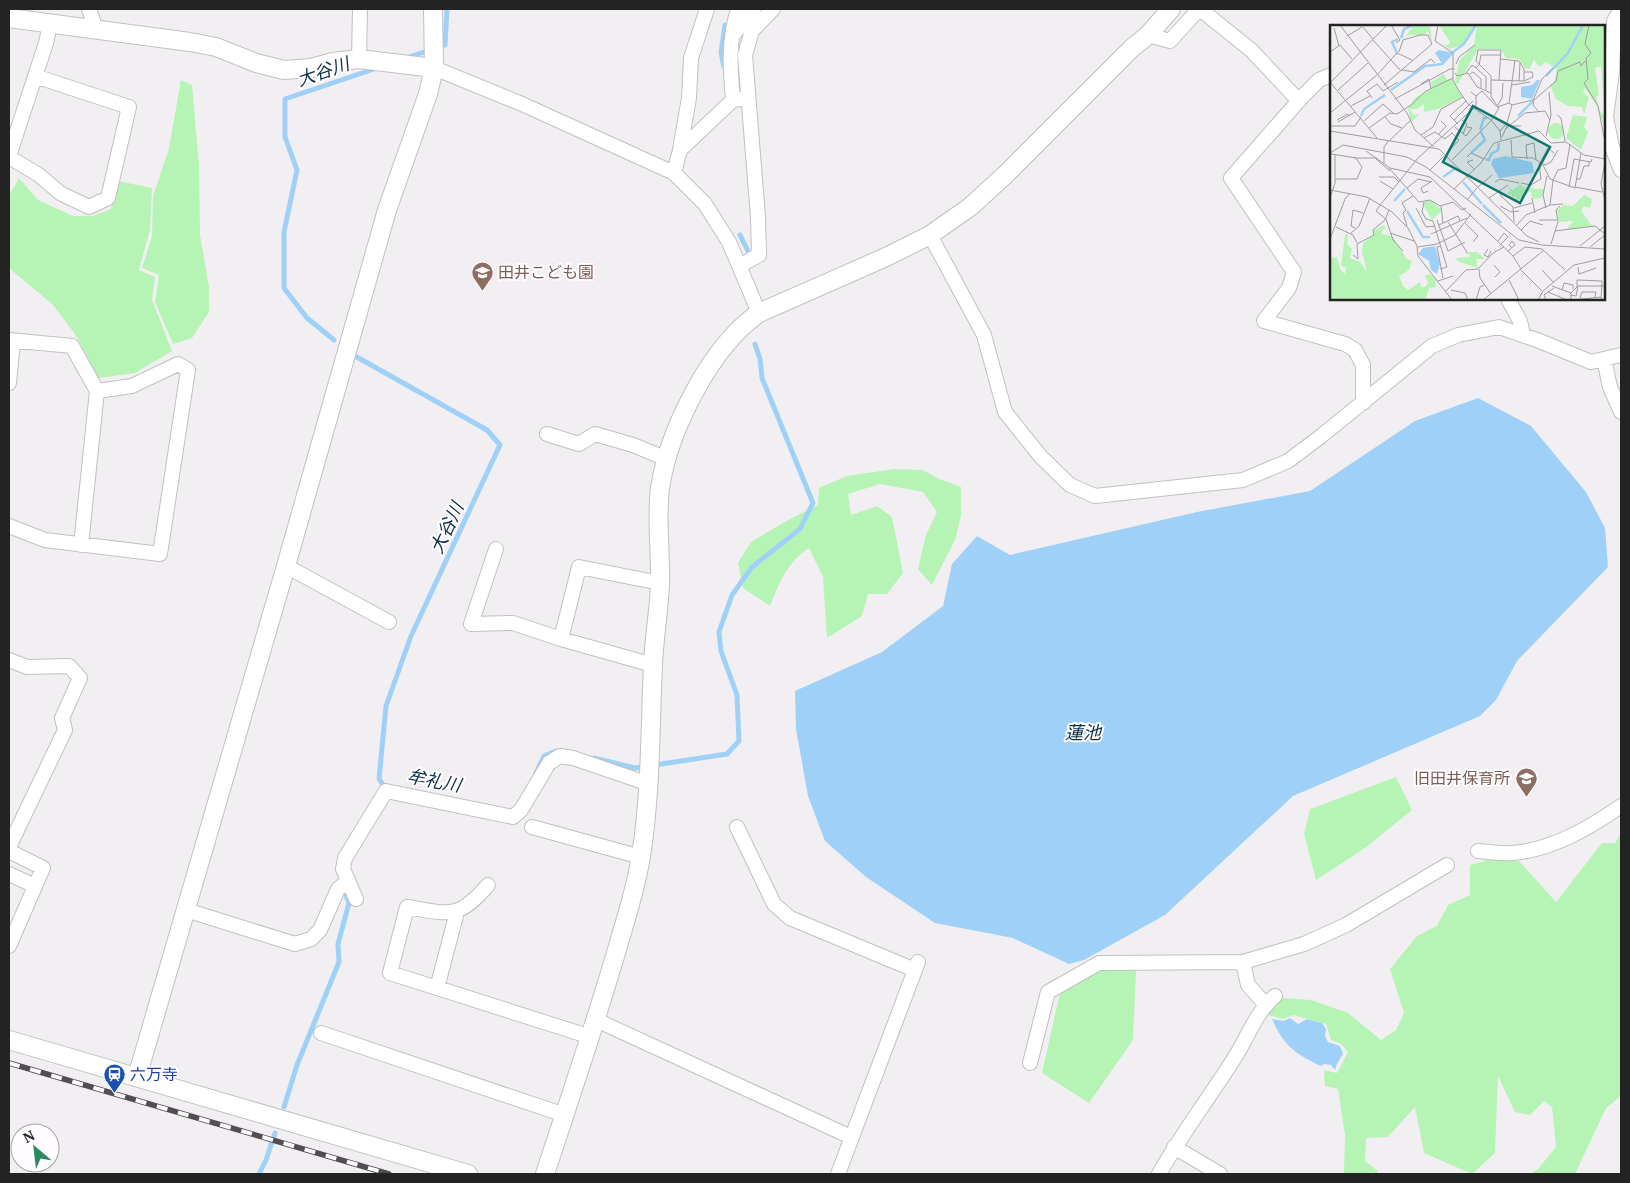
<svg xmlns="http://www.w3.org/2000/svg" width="1630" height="1183" viewBox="0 0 1630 1183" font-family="'PT Serif','Noto Sans JP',serif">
<rect width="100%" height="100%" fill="#f2eff2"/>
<path fill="#b6f4b6" d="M181 80 192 85 199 165 200 235 209 287V312L192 338 173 344 155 302 159 275 142 268 152 236 153 196 169 148Z
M19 178 38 200 73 216H93L111 209 118 181 152 188 150 230 139 270 155 277 152 300 172 351 135 373 98 378 77 337 53 305 9 268V196Z
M894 469 923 470 939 479 961 487V516L955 540 932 585 918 569 926 535 937 512 923 492 880 484 848 494 851 515 877 506 892 517 903 573 887 594H868L862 616 827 638 823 577 809 548C788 561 779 583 770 606L743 588 738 563 751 542 788 520 818 505 819 488 847 476Z
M1396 777 1412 810 1365 848 1316 880 1304 834 1310 809Z
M1621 833V1096L1606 1108 1575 1174H1530L1538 1169 1556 1147 1552 1107 1544 1101 1530 1115 1515 1112 1498 1076 1495 1153 1472 1174 1424 1153 1415 1107 1388 1137 1366 1138 1365 1161 1378 1171 1376 1174H1344L1345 1135 1338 1089 1325 1086 1324 1070 1337 1073 1348 1052 1341 1044 1331 1040 1326 1024 1293 1015 1283 1019 1268 1015 1283 998 1311 1000 1348 1013 1381 1040 1396 1030 1404 1013 1390 969 1417 936 1437 926 1448 905 1470 895V865L1488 860 1519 861 1556 902 1602 843H1615Z
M1136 970 1133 1040 1089 1103 1042 1073 1060 993 1097 971Z"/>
<path fill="#9fd1f8" d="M1478 398 1531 426 1586 492 1605 528 1608 567 1517 661 1496 700 1480 716 1293 796 1165 915 1084 960 1069 964 1013 938 935 923 866 877 825 841 808 796 796 729 795 691 882 652 943 606 952 564 977 536 1010 555 1197 512 1310 491 1415 421Z
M1290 1018 1298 1024 1307 1019 1322 1023 1326 1029 1325 1036 1328 1042 1340 1046 1343 1054 1337 1064 1335 1070 1331 1065 1324 1064 1321 1066C1294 1053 1284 1046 1272 1019L1284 1021Z"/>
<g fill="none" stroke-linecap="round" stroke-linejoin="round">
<path stroke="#9fd1f8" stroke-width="5" d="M406 58 445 45 447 9
M724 67 721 53 725 25
M740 235 751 257
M334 340 307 318 284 288V232L297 170 285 137V99L377 68
M355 356 487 430 500 445 411 636 386 706 379 779 384 786
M594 758 635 768 727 754 739 741 737 695 721 651 719 632 732 595 752 567 800 529 813 503 762 378 760 359 755 344
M536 773 544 756 556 751
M284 1107 297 1065 339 962 338 944 349 903 342 886
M259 1174 266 1160 275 1133"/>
<defs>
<path id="minor" d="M89 9 96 29
M1200 9 1251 50 1299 101
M1621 9 1614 21 1612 72 1606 117 1612 147 1621 170
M734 34 754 9
M1148 35 1170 41 1199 9
M359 59 360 9
M434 68 522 104 674 173 705 204 729 242 759 313
M1331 75 1319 80 1302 97 1231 178 1294 272 1289 288 1264 321 1345 344 1355 350 1363 365V403
M733 100C730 67 728 42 738 9
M680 150 733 100 741 99
M9 156 46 43 50 24
M9 157 39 175 60 193 89 207 108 198 129 107 35 76
M674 173 680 150 689 98 691 58 707 9
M930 235 984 335 1005 412 1041 457 1070 485 1095 496 1243 480 1288 461 1320 437 1432 346 1458 335 1499 327 1537 340 1591 362 1621 355
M739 266 759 255 758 217 745 55 752 31 773 9
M1508 299 1520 321 1523 335
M9 340 72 346 97 391 81 545
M1604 359 1610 387 1621 412
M9 383 13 341
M547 434 579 444 595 434 633 445 667 459
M9 526 45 540 160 554 188 370 178 364 132 386 97 391
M496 549 471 624 513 623 561 639 653 665
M286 566 389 622
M561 639 579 567 660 583
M9 660 27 667 69 666 80 678 62 718 65 730 9 847
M532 827 641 857
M737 827 774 904 790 918 915 970
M9 851 43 868 9 946
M1478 851C1489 852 1501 854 1512 853 1552 850 1589 828 1621 806
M9 874 35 886
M488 885C458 920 449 914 407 907L390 973 591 1037
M356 899 343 869 345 858 386 791 513 817 521 810 549 763 560 756 573 758 649 784
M186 910 295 944 311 939 320 930 338 889 348 881
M1243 962 1248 985 1265 1004
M437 988 457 912
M596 1020 851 1137
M321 1033 565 1115
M1030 1063 1048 992 1099 963 1243 962 1304 944 1346 925 1447 865
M1174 1147 1220 1174
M838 1174 918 962
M1159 1174C1182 1133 1210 1097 1235 1057 1248 1037 1256 1012 1275 996"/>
<path id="tertiary" d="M9 18 190 42 216 47 256 63 284 70 311 68 333 62 359 59 434 68
M9 1040 468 1174
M137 1077 286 566 387 210 428 94 434 68 433 9
M545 1174C569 1101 594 1027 616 953 625 921 636 889 641 856 651 793 650 729 653 665 654 638 659 611 660 584 661 553 656 518 660 488 669 430 710 347 759 313L886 257 930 235 970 207 1005 175 1132 48 1148 35 1171 9"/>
</defs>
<use href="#minor" stroke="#c2c0c2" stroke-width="16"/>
<use href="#tertiary" stroke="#c2c0c2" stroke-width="20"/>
<use href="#minor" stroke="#fff" stroke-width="14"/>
<use href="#tertiary" stroke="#fff" stroke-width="18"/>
<defs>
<path id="rail" d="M9 1063 389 1174"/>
</defs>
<use href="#rail" stroke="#504e50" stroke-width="5.5"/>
<use href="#rail" stroke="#fffdff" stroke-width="4" stroke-dasharray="11" stroke-linecap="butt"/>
</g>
<defs>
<symbol id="school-pin" viewBox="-11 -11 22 30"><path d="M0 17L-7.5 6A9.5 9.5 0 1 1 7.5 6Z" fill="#8d6e63" stroke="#fffdff"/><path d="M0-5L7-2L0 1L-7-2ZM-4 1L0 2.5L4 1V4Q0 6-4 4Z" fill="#fff"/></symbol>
<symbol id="station-pin" viewBox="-11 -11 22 30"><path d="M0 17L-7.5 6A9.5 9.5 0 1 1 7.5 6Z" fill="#1a4fb4" stroke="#fffdff"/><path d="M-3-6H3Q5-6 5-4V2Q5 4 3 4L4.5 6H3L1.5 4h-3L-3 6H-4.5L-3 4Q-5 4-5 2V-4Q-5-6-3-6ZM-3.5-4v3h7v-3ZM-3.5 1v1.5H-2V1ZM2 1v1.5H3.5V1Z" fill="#fff"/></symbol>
</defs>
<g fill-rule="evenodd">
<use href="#school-pin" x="470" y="260" width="25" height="34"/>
<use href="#school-pin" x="1514" y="766" width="25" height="34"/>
<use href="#station-pin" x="102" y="1062" width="25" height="34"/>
</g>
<g text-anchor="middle" stroke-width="4" stroke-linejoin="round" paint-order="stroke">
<g font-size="16" fill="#785e54" stroke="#fffdff" text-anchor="start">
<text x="498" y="278">田井こども園</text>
<text x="1510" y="784" text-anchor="end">旧田井保育所</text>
</g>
<g font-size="16" fill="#164399" stroke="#fffdff" text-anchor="start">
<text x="130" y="1080">六万寺</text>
</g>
<g font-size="18" font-style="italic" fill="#0a314a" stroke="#fffdff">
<text transform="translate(323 72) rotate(-19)" y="6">大谷川</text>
<text transform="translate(447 528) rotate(-65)" y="6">大谷川</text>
<text x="1083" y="739">蓮池</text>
<text transform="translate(434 781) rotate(11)" y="6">牟礼川</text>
</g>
</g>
<g transform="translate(1330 25)">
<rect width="275" height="275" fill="#f2eff2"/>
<path d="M84 0H100L102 17 98 6 94 10H77ZM109 0H145L134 19 120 24 113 19 118 20 120 17ZM147 0H275V77H274L271 41 265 43 269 70 266 72 269 85 275 91V104L267 81 255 63 253 67 259 72 254 90 252 82 238 81 226 74 220 60 224 58 227 45 216 37 209 42 204 34 200 44 195 43 189 34 176 33 171 24H148L128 59 125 57 129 36 144 20ZM114 49 117 55 122 54 132 72 108 84 94 87V79L87 84H80L83 90 90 89 81 97 78 83 86 72 102 64 101 57ZM243 90 257 92 254 102 258 107 251 125 236 113ZM218 106a8 8 0 1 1 16 0a8 8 0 1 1-16 0ZM190 159 194 163 214 164V168L211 173 202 174 201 166 185 177 186 171 183 173 181 169 177 170 180 164 177 161 183 165ZM254 170 262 174 260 183 254 181 251 186 262 201 236 205 243 196 229 197 227 185 234 180 243 181ZM96 176H101L112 185 102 195 93 179ZM54 200 56 203 52 205V209L62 211 77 234 82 236 79 245 69 251 73 261 78 265 90 257 91 262H95L98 258 95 251 99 249 105 252 106 262 99 263 95 275H0V233L7 232 10 244 15 249 16 243 11 240 15 210 18 209 17 219 22 224 20 233 30 237 37 247 32 227 33 218 44 210V205ZM139 227H147L155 234H146L148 243 127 236 126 233 140 232Z" fill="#b6f4b6"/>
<path d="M109 25 119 27 126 26 113 40 105 28ZM207 55H210L202 74 191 72V62L202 60ZM175 131 202 137 204 148 169 153 161 139 163 134ZM105 221 110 239 107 249 101 245 99 236 88 229 93 223Z" fill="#9fd1f8"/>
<path fill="none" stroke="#9fd1f8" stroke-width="2.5" d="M71 13 74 4 83 0M123 27 134 19 146 0M67 28 62 17 68 14M216 51 238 28 253 0M61 65 95 41 113 39M31 91 34 84 55 70M188 91 203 76M150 105 154 93H157M141 128 155 115 151 107M155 134 159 135 161 129 168 125 169 118M113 152 126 143M133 157 152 179M64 176 75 164M153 180 171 198M77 186 93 212H100"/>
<path fill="none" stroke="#a09da0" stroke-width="1" d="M10 0 77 88 85 105 104 122M61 0 70 15 66 18M108 0 105 16 123 28V55L129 66 138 79 161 95 170 106 171 115M259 0 255 19 261 28 256 33 258 54 254 58 268 81 275 117M33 2 43 14M4 3 9 21M17 11 32 2M43 15 71 46M0 27 10 20 22 34M69 27 73 15 90 10H98L102 19M126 39 129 32 145 20M149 40 151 30H171M146 43 156 52V65M72 45 84 47 101 34 105 38M125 48 127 51 138 48 147 62 161 68M136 48 142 40 146 43 149 40M140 49 143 47 151 54V63M161 55 194 56V44L189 36 170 34M189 56 190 38M194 56 203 52 202 47H194M0 57 47 113M0 58 57 0M91 59 99 54 101 64M54 60 102 19M182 60 200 57M8 65 38 38M141 67 146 71V85M146 71 152 66 167 82 179 78 185 35M42 73 37 66 47 59 53 66 68 57M65 74 120 44H125M179 78 182 80 203 75 212 54 223 43M168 80 172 73 173 58M21 81 40 71M209 87 203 80 204 75 226 56 228 46 250 37 251 41 255 36M0 88 47 50 67 28 82 35M227 90 231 93 235 116M55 92 61 99 72 103M7 95 18 89 20 91M124 95 143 76M132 95 137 99 133 109M34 96 53 79 63 88M8 97 25 87M128 99 120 91 136 76M0 101H25L31 92M125 102 136 111 142 103 137 102M39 103 60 88 67 89 81 80 96 66 123 53M175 104 195 88 215 86 220 95M0 106 109 124 197 211 209 217M170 106 177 98 182 80M109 109 116 101 111 96M91 110 103 102 111 84 133 72M216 111 221 90 219 67M172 112 177 101H191M94 113 105 107 115 114 122 108M60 115 80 96M181 115 182 132 203 133 215 140 221 137 228 125M36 126 60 143 100 152 183 231 195 222 212 224 235 245M0 128 13 120 77 132 96 142 189 215 212 220 275 224M1 129 26 133 32 142 27 154H5M116 129 129 115 121 107M137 132 141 128 154 134M24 133H47M46 134 60 146M197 134 196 120 204 118 206 135M122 135 161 96 169 83 161 72V51L146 36 148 25H171L169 55M143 135 137 137 145 145M275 137 271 159 275 175M54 138V122L59 115M210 138 218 123 224 128M213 140 220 154 245 163 251 128M59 143 89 177 100 175 110 181 123 177 132 185 136 183M100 145 114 131M49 152H64L69 157M246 154H250L254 141H259V136M50 156 63 164M165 157 170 154 189 158M191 158 201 160 211 154 209 138M148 162 162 150M239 162 244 134 261 137 262 134M245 162 272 167M77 163 88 154 101 157M124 164 151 138 164 118 209 106 221 118 236 117 254 130 275 134M0 165 37 172 62 187 78 203 87 221 88 231 122 275M169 165 171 171 183 182 184 197M98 166 93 168 91 163 102 156M0 173 5 158V130M159 173 178 160M202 173 205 188M137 175 147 163M94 177 92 187 96 194 103 196 117 242 110 244M51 179 88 133 144 83M51 179 46 186 56 194 63 215 73 226M220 180 223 155 228 145 236 143 240 119M111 181 113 198M170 181 181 187 189 186M86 183 96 202 105 201M184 183 202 178M216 183 213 170 217 151M107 195 118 226 135 217M209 195H227M118 197 138 229M135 198 148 211 143 217M109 200 128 191 130 196M187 200 196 190 220 180 233 179M77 201 73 188 76 185 72 178 83 171M6 202 23 210 27 218M25 203 21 201 23 185 33 188M191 205 200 196 213 200M225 206 265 201 275 209M60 208 84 216M20 209 29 201 40 173M101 209 137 193M0 214 15 174 20 168M168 216 174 208 178 212 171 219M221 219 228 197 226 185 230 181M111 221 107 222 113 253M250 221 275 201M88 222 107 219 125 210 141 189M260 222 275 210M158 224 154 230 158 232 161 226M178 226 185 220 182 216 179 220 182 223M23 230 28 234 27 219 44 210 43 205 55 195 59 185M183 231 191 244M164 240 170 247 165 252M248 242 249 249 266 243M149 244 150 253 161 269M191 245 212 266M212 245 224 258M179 255 188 273 186 275M108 256 123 251M222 261 241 268M247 262V255L272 256 271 275M121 265 135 268 138 275M232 265 234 258 243 260V264M116 266 136 245 148 244 163 228 174 222M218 267 237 275M241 270 246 271 248 261M250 273 252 267H266L265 272M146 275 150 262 154 260M153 275 214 225M208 275 213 266 244 240 275 233M216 275 214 270 224 263M241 275V268L248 261H275M244 275 271 272"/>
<path fill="#0f766e" fill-opacity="0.15" stroke="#0f766e" stroke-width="2.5" d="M143 81 220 122 190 178 113 137Z"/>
<rect width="275" height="275" fill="none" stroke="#242324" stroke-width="2.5"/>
</g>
<rect width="1630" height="1183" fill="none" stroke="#242324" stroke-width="20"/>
<g transform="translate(35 1148) rotate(332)"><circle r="24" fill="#fffdff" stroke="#a7a6a7"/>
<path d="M0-4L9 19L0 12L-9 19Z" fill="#2d895f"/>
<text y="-8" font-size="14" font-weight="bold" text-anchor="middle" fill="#242324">N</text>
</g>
</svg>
